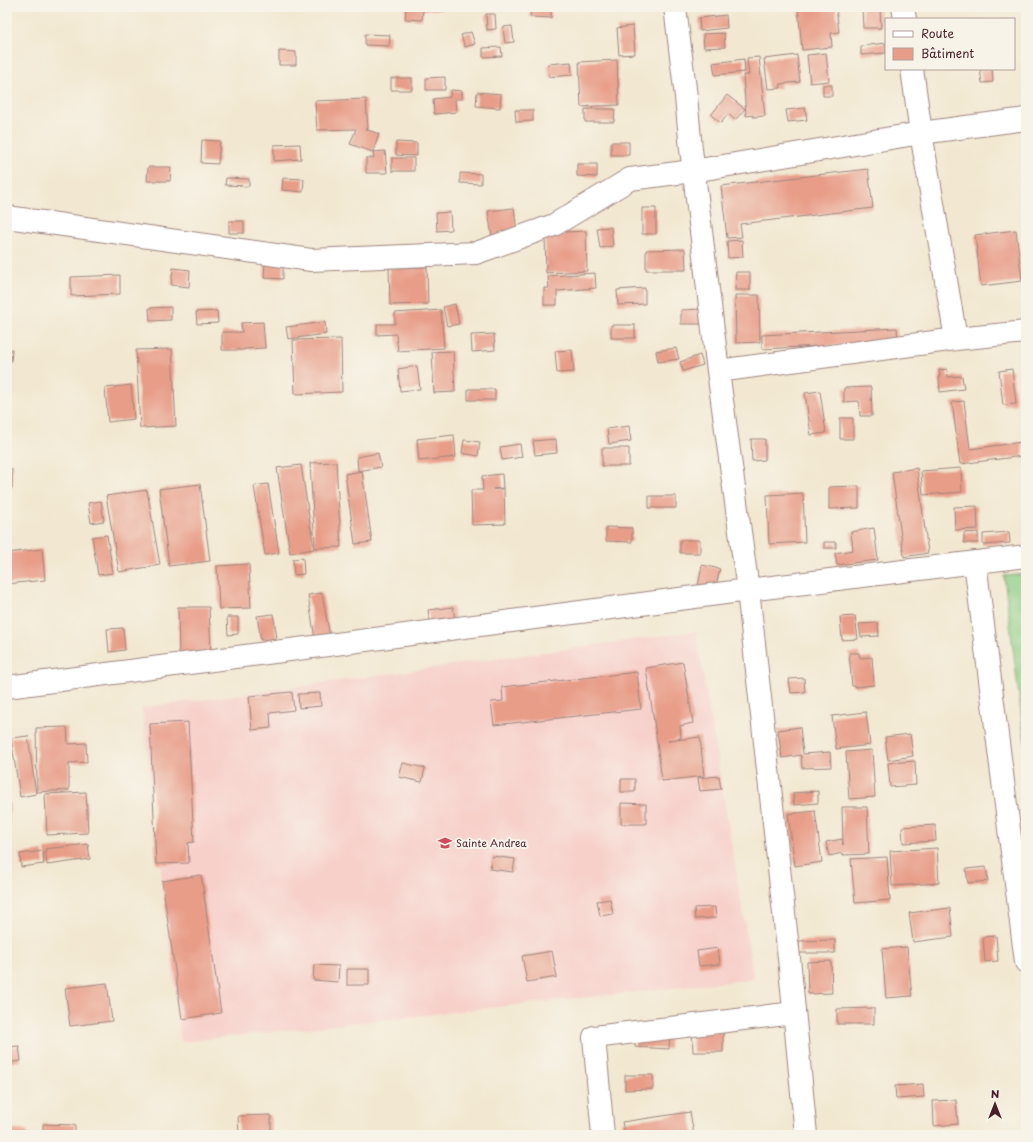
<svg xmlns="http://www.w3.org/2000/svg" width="1033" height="1142" viewBox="0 0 1033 1142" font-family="'Playpen Sans',sans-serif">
<rect width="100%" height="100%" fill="#f7f3e8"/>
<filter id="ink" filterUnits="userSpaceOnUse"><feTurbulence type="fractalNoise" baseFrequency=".025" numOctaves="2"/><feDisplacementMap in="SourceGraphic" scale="8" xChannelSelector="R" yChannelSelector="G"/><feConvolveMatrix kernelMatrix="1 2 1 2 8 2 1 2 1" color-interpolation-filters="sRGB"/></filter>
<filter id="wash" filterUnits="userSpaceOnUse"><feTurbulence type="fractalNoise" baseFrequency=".012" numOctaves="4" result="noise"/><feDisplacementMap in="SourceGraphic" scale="16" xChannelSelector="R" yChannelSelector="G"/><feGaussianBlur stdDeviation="0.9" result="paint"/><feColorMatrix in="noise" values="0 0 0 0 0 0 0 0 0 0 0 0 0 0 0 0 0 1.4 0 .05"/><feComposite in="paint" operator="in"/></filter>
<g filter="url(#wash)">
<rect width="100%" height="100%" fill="#f2e8d1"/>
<path fill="#f7d0ca" d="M696 631 754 979 181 1042 142 708Z"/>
<path fill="#8fcf86" stroke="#6c7758" d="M1026 574V754L1004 576Z"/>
<g id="blocks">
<path fill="#e89d88" d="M406 7H441V10H423L422 20 405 19Z
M531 7H551V18L530 17Z
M798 7H828L829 9 836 8 839 32 831 33 832 47 802 50Z
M862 8H880L881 28H863Z
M486 14H495L496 29 487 30Z
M726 15 727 28 700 31 699 18Z
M512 26 514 42 505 43 503 27Z
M633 26 635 54 619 55 617 28Z
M471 32 475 44 465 47 461 35Z
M724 33 725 47 704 48 703 34Z
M365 34 390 35 389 46 365 45Z
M886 43V53L861 55V46Z
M501 47 502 56 483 57V48Z
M279 51 296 52V65H279Z
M826 53 829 81 810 83 807 55Z
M797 55 800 82 780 84 781 88 768 89 764 59Z
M759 57 765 116 753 117V115L746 116 743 75H749L747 58Z
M744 59 745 72 715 75 713 63Z
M617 60 619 105 581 107 579 62Z
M571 62 572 75 549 77 548 64Z
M980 69H992L993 82 982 83Z
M445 77V90H426V78Z
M391 78H412V90H391Z
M823 85H832V96H823Z
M451 90 462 91V99H455L456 112 434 114 433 99 450 97Z
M477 92 501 94 500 108 476 106Z
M727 95 745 109 735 120 728 114 721 123 711 115Z
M366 99 368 129H365L379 134 373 152 385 151 387 173H366V158H374L373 152 350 144 356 129 317 130 315 101Z
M805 108 807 120 788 122 786 110Z
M585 109H615L614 122H585Z
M515 110H533V121L516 122Z
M202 140 220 141 218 164 201 163Z
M396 142 417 143V156L396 155Z
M611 142H629V155H611Z
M300 144 301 159 274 161V145Z
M392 158H414V171H392Z
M577 164H597V177L577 176Z
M148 167H171L170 181H147Z
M868 169 873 208 740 224 742 237 727 238 721 186Z
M460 173 481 174V184L460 183Z
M226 178 249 179V186L225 185Z
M283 178 304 179 303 192 282 190Z
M514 208 518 240 493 243 488 211Z
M642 208H656V234H642Z
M450 212 451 230 437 231 436 213Z
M229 221H244V233H229Z
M611 227 613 246 600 248 597 228Z
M1016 230 1022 281 981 286 975 235Z
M586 231 587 271 546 273 545 233Z
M742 240 743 257 728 258 727 241Z
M685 249 686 270H646V250Z
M265 262 283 263V279L264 278Z
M427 267 428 304 390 305 389 268Z
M173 268 190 270 189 287 171 285Z
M736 272H750V290H735Z
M595 273 596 288 557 291V305H544V288H549L548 276Z
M120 275V294L71 296V277Z
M645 288V304L618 305 617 290Z
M735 295H759L760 342 736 343Z
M455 304 459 324 447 326 443 307Z
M171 307V320L150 321 149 308Z
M702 309V324H681V310Z
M441 310 444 348 398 351 396 334 377 335V324H395V313Z
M217 311 218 323 197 324 196 312Z
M263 322 265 348 244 349V350H222V332H242L241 323Z
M325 322 326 334 288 339 286 327Z
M611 325H635V338H611Z
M897 328 898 342 762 349V335Z
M494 334 495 350 472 352 471 335Z
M341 339 342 392 295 394 293 340Z
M676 348 679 359 658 362 656 351Z
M7 349H12L11 362H7Z
M172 349 176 426 140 428 136 350Z
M572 350 574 372 557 373 555 351Z
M453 351 455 392 434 393 432 352Z
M700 355 703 365 683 371 680 362Z
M417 366 420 389 400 391 398 369Z
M947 369 948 377 962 376 964 389 940 392 939 378H940L939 370Z
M1012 369 1016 404 1003 405 999 371Z
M131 385 134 419 108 422 105 388Z
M871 387 872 416H860L859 401 844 402V388Z
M468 389H495V400H468Z
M820 391 826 433 811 435 805 393Z
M964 401 970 449 1022 442 1023 456 960 464 952 402Z
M840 418H853V439H840Z
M629 426 631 441 609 444 607 429Z
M454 435 456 457 419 461 417 439Z
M556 439 557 453 535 455 533 441Z
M751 439H765V460L752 461Z
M464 440 480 442 478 456 462 453Z
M520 444 522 457 502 460 500 447Z
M602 448H629V466H602Z
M378 453 381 467 358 471 357 457Z
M336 462 341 547 315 548 310 463Z
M301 465 314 549 290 553 277 468Z
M917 468 928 553 904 557 892 472Z
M961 468 962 492 923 495 921 471Z
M7 469H12V488H7Z
M362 471 372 542 355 544 345 474Z
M502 474 503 488 493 489H504L505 524 472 525 471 490H483L482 476Z
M200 484 210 561 169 566 159 489Z
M268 484 279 553 265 555 254 486Z
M859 486V508L829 509V487Z
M147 490 160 565 119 572 106 496Z
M803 493 805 542 769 544 767 495Z
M649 496H676V508H649Z
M101 501 104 521 91 523 88 503Z
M977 506 978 529 955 530 954 507Z
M606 527 632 528V542L606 541Z
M874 528 878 560 837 565 835 553 853 550 851 532Z
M978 532V543H964V533Z
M1009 532 1010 543 983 545V534Z
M107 535 113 573 98 575 92 537Z
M680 540H700V553H680Z
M824 542H836V548H824Z
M42 549 45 580 7 584V553Z
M303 558 304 574 294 575 293 559Z
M249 564 251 608 219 609 217 566Z
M702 565 720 569 715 590 698 587Z
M322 593 330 637 315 639 308 595Z
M178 607H209L211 655 179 656Z
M453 607 455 621 430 624 428 610Z
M273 614 277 638 261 640 257 616Z
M855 616 858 639 842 640 840 617Z
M227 617H238V634L228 635Z
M878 623 879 636 861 637 859 624Z
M123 628 125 650 109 652 107 629Z
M849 653H859L860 658 872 657 874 685 856 687V686H852Z
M683 662 693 723 680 726 681 738 668 741 700 737 704 776 662 781 657 742 646 668Z
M637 672 641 709 494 725 491 702 503 701 502 687Z
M804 678 805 692 791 693 789 679Z
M292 692 294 710 270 713 271 728 252 730 249 696Z
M320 693 321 706 299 708 298 694Z
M866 712 870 745 836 749 832 716Z
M188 722 194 842 188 843 189 863 156 864 150 724Z
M67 727 68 744 86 743 87 762 69 763V790L37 792 36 728Z
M800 727 803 754 830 752 831 767 802 768 801 755 782 758 778 730Z
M910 734 913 756 888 760 885 737Z
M28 736 36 794 20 797 11 738Z
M872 750 875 797 849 799 846 752Z
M915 761 916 785 890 787 888 763Z
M403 763 425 768 422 782 399 777Z
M719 776 721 789 700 791 698 778Z
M621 779H635V792H621Z
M818 791V803L794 805 793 793Z
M86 792 88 833 47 835 45 794Z
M7 803H10L9 849H7Z
M621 803 646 804V824H621Z
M842 807H867L869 854 843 855V853L829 856 826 842 842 839 843 845Z
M815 811 822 862 795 866 788 814Z
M935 825 936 841 903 843 902 827Z
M88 844 90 859 47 865 45 849Z
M937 848 939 883 892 886 890 851Z
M43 851 44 864 21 867 20 854Z
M492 856 515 859 513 872 490 869Z
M887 857 890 900 855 903 851 859Z
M986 867 988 881 968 883 966 869Z
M201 875 221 1013 182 1019 162 881Z
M610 899 613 914 600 916 597 901Z
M715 907 716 918 695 919 694 908Z
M950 908 953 937 913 942 909 913Z
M996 936 998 961 985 962 983 937Z
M835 940V953H799V941Z
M907 947 912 996 886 998 882 949Z
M718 948 720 964 699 966 697 951Z
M552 951 557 977 527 982 522 956Z
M831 961 832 993 808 994 807 962Z
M314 965 339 966 338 982 313 980Z
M347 969H369V985H347Z
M107 983 112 1021 70 1026 65 988Z
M874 1008V1024H837V1009Z
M636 1030 670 1031 669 1049 635 1047Z
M692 1032H723V1052H693Z
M19 1046 21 1061 7 1063V1047Z
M625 1075H653V1089L625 1090Z
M923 1084 924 1097 896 1099 895 1086Z
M956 1100 958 1124 934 1126 933 1101Z
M690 1112 694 1135H625L622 1122Z
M271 1115V1135H239L238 1116Z
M43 1124 75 1125V1135H43Z
M10 1130H27V1135H10Z"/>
</g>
</g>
<g filter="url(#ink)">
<use href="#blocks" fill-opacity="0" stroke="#9e847e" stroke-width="1"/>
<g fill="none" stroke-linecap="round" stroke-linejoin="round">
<defs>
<path id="street" d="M675 7 686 97 691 149 718 371 748 590 1026 556
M903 7 905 19
M912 69 921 133 956 339
M7 217 311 260 476 253 554 225 630 179 693 171 921 133 1026 119
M718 371 956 339 1026 332
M975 562 1026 962
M7 687 748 590 789 958 806 1135
M603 1135 594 1037 794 1013"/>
</defs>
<use href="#street" stroke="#9e847e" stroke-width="24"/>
<use href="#street" stroke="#fff" stroke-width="22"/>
</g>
</g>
<defs>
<symbol id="university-bare" viewBox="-9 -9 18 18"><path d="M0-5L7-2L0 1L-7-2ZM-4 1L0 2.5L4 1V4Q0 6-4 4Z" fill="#d1495b" stroke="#f7f3e8" stroke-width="2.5" paint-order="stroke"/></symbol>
</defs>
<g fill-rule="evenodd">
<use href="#university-bare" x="435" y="833" width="20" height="20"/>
</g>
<g text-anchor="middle" stroke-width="4" stroke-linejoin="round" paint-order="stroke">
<g font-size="10" fill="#4a1f2b" stroke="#f7f3e8" text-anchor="start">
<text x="456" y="847">Sainte Andrea</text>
</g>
</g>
<rect width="1033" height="1142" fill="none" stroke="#f7f3e8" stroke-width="24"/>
<rect x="885" y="18" width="130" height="52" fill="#f7f3e8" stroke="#b29e9c"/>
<rect x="893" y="31" width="20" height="6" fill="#ffffff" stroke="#b29e9c"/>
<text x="921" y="38" font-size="12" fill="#4a1f2b">Route</text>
<rect x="893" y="48" width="20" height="12" fill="#e89d88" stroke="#b29e9c"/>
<text x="921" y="58" font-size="12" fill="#4a1f2b">Bâtiment</text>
<g transform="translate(995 1104)" stroke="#f7f3e8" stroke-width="3" paint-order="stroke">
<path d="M0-3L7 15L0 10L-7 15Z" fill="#4a1f2b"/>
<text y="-6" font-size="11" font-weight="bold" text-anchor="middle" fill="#4a1f2b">N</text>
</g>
</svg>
